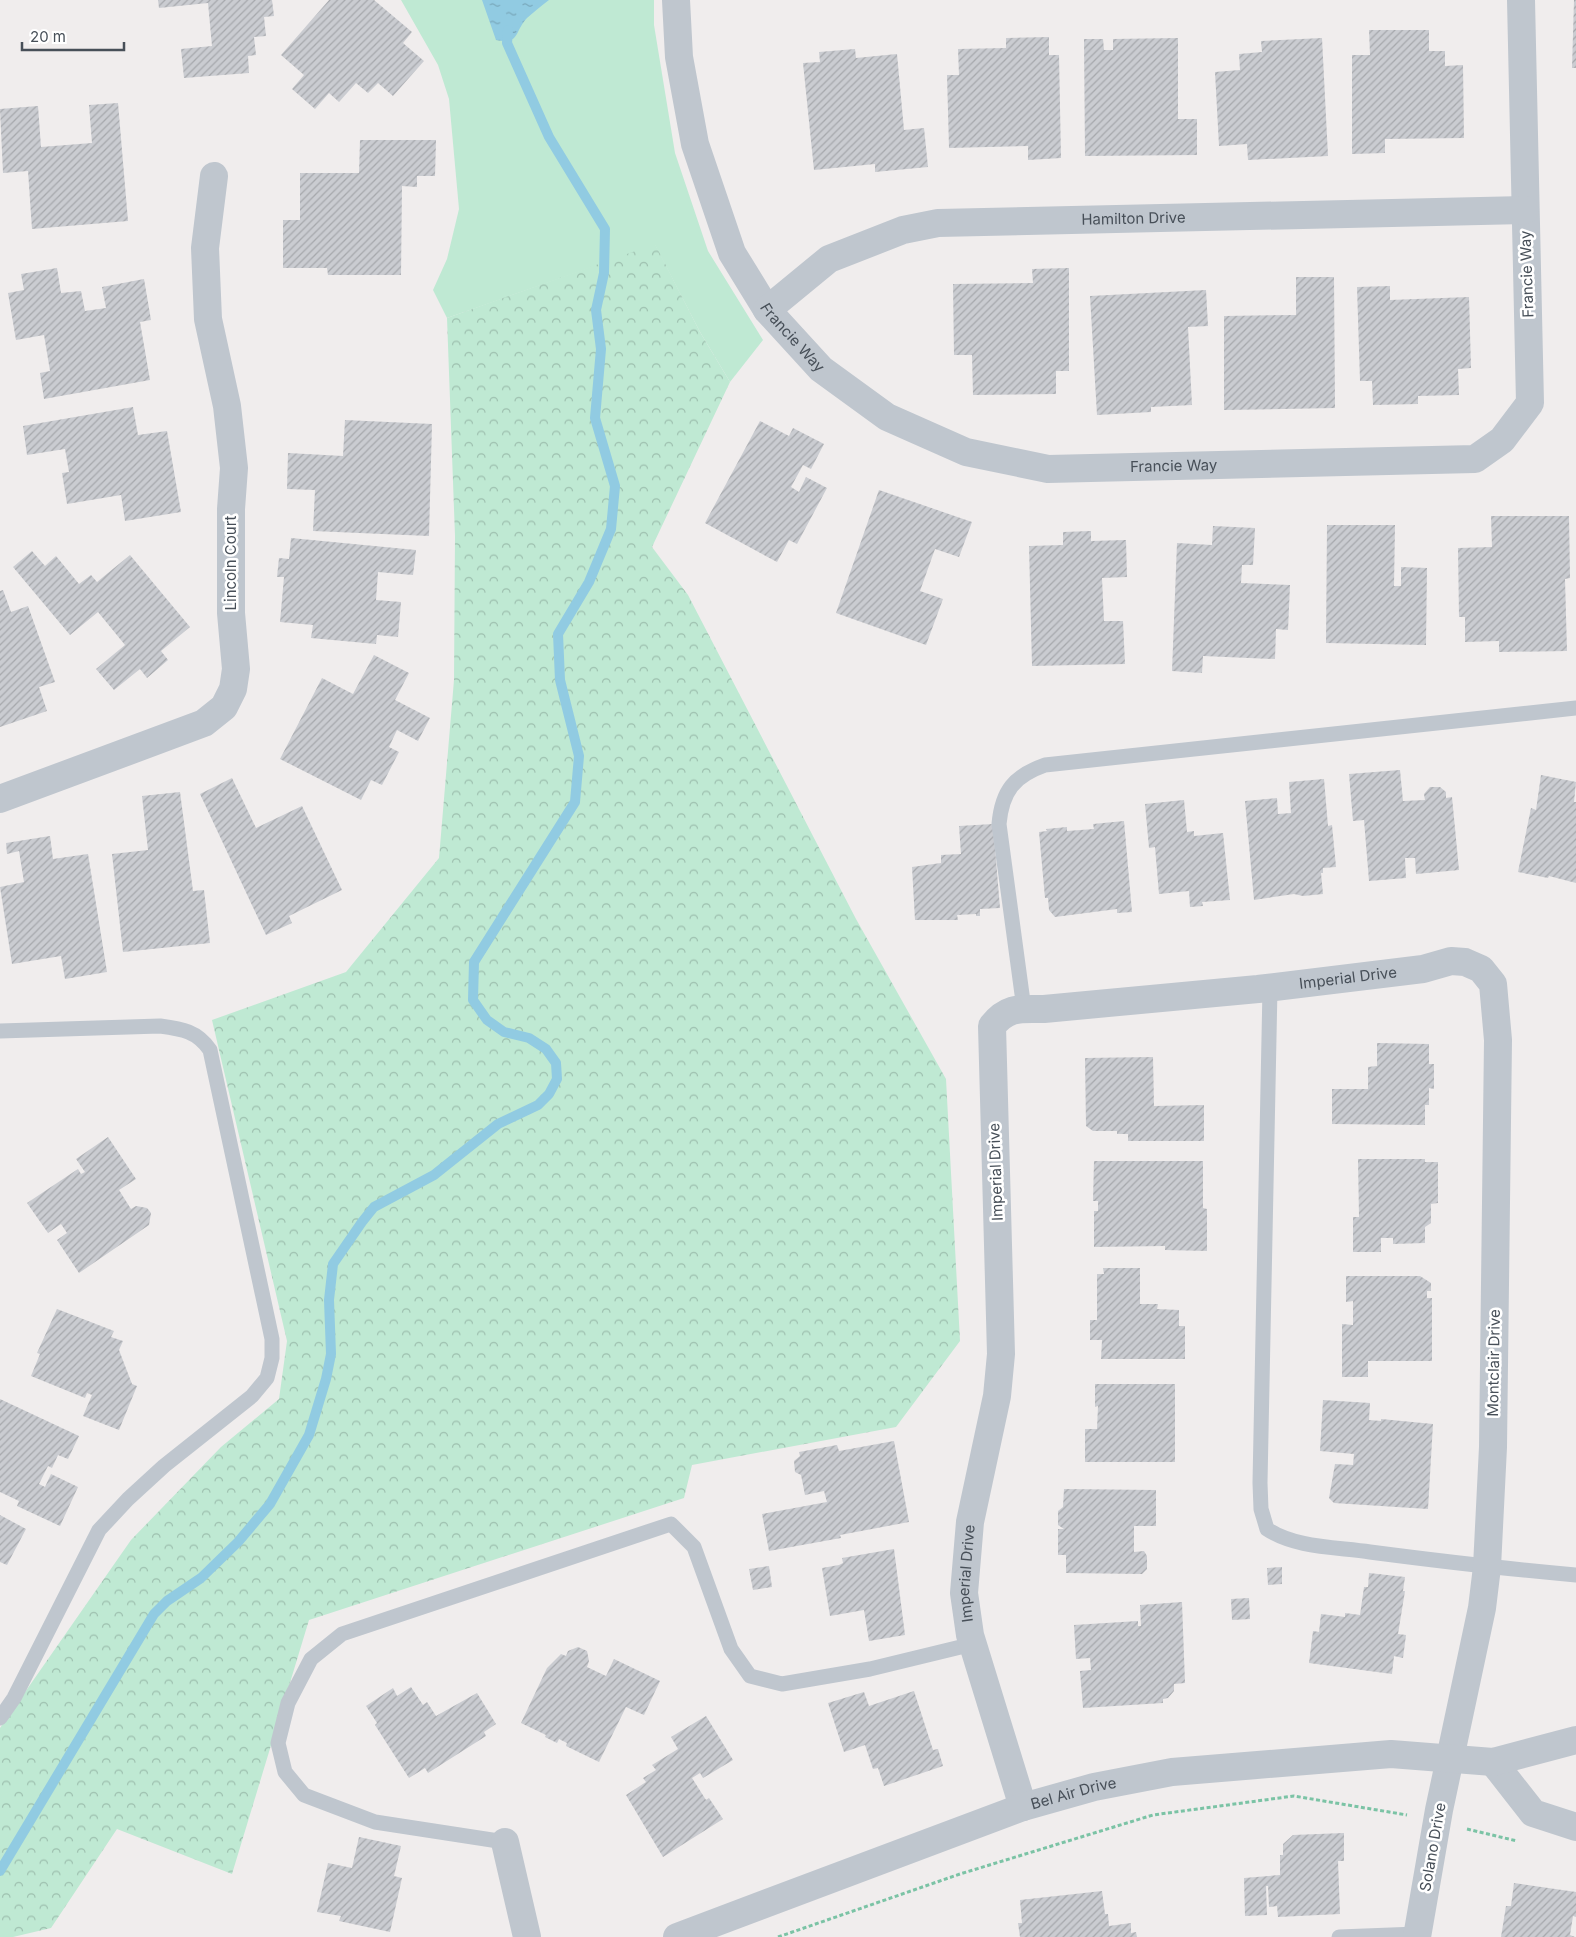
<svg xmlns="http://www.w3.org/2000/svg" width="1576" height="1937" viewBox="0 0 1576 1937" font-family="Inter,sans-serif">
<defs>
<pattern id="forest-crowns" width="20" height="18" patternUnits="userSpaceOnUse" patternTransform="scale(1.25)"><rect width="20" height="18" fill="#bfe9d3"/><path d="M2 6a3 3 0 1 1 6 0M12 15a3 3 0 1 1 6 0" fill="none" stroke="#9dbfae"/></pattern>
<pattern id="water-ripples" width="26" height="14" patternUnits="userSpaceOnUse" patternTransform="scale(1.25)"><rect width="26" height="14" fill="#91cbe2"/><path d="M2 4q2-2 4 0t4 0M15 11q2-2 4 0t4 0" fill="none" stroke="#78a7ba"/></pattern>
<pattern id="building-hatch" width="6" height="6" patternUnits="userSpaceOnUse" patternTransform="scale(1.25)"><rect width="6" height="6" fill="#caccd1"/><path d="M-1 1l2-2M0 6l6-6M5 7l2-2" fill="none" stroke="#a6a8ac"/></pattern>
</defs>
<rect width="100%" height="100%" fill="#f0eded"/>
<path fill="#bfe9d3" d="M401 0H654V25L675 153 708 251 763 340 730 382 700 332 655 245 447 318 433 290 447 259 459 209 449 99 438 65Z"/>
<path fill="url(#forest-crowns)" d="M655 244 700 332 730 382 652 547 688 595 856 919 946 1079 960 1341 896 1427 692 1465 684 1498 309 1620 232 1874 117 1829 51 1928 13 1937H0V1728L131 1540 221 1447 279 1399 287 1341 212 1020 346 972 439 858 454 680 455 536 447 318Z"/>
<path fill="url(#water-ripples)" d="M482 0H549C541 6 534 12 527 18 514 32 520 45 496 40Z"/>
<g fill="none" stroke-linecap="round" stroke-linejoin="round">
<path stroke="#91cbe2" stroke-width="10" d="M0 1871 154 1614 167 1601 201 1578 238 1542 270 1504 309 1435 326 1379 331 1354 329 1300 333 1264 362 1222 374 1207 434 1175 498 1124 538 1105 549 1094 557 1079 556 1063 546 1049 529 1038 504 1032 487 1020 473 1000 474 962 575 802 579 756 560 680 558 634 589 582 611 529 615 486 595 418 601 349 596 310 604 273 605 229 549 137 507 43 508 30"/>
</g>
<path fill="url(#building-hatch)" d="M158 0H272L274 16 264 17 266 36 254 37 256 55 248 56 249 73 184 78 181 49 212 46 208 3 159 8Z
M329 0H374L412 32 403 43 424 61 393 96 378 83 368 93 356 83 339 102 329 93 315 109 292 89 304 75 281 55Z
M1574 0H1576V68H1572Z
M1369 30H1429V51H1445V66L1463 65 1464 138 1385 139V153L1352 154V55H1370Z
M1049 37V55H1059L1061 158 1028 160V146L949 148 947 75H959L958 49 1006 48V38Z
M1178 38V119H1197V155L1085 156 1084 39H1103L1104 50H1113V39Z
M1322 38 1328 156 1248 160 1247 144 1219 146 1215 72 1240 70 1239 54 1262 52 1261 41Z
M855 49 856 58 897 54 904 130 924 128 928 167 875 172V164L814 170 803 63 820 62 819 52Z
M118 103 128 221 32 229 28 171 3 173 0 109 38 106 41 147 92 143 89 105Z
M360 140H436L435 176H417V187L402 186 401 275H328L327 268H283V220H300V173H359Z
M57 268 61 293 81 291 85 311 106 308 102 287 144 279 151 320 140 322 150 380 44 399 40 373 50 371 44 335 16 340 8 293 24 290 21 274Z
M1069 268V371H1056V394L973 395 972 355H954L953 284 1033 283 1032 269Z
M1296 277H1334L1335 408 1224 410V316L1296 315Z
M1390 286V300L1469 297 1471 368 1458 369 1459 395 1418 396V404L1373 405 1372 381H1360L1357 287Z
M1206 290 1208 326 1188 327 1192 405 1151 407V412L1097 415 1090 296Z
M133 407 138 435 167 431 181 512 125 521 121 495 67 504 62 473 69 472 65 449 27 455 23 426Z
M345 420 432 424 429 536 313 531 315 490 287 489 288 453 343 456Z
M760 421 789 436 793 428 824 444 811 469 803 465 791 487 799 492 806 477 827 488 797 544 789 540 777 562 705 523Z
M879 490 972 522 959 557 935 549 920 591 943 599 926 645 836 613Z
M1491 516H1569L1570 578 1565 579 1567 651 1499 652V641L1465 642V617H1459L1458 548 1492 547Z
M1327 525H1395L1394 586H1401V567L1427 568 1426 645 1326 643Z
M1213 526 1255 528 1253 565H1242L1241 583 1290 585 1288 630 1276 629 1275 659 1203 656 1202 673 1172 671 1177 543 1212 545Z
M1091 531V541L1126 540 1127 577 1102 578 1104 621H1123L1125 664 1032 666 1029 546 1063 545V532Z
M291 538 416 550 413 575 378 572 376 600 401 602 398 637 377 635 376 644 311 638 313 625 280 622 284 577H277L279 558 289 559Z
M32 551 45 566 56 556 79 584 91 575 97 582 130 555 190 627 161 651 168 660 147 678 140 669 114 690 96 669 125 645 98 612 70 635 13 567Z
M3 590 11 612 28 606 55 682 39 687 47 711 0 727V591Z
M374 655 409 673 395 700 430 718 418 741 397 730 389 747 399 752 382 785 371 780 361 800 280 759 322 678 353 694Z
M1400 770 1403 801 1425 800 1424 794 1430 787H1440L1446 792V798L1452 797 1459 870 1416 874 1415 858H1405L1406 878 1369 881 1364 820 1353 821 1349 774Z
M1541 775 1576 782 1574 802H1576V883L1549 876 1548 878 1518 872 1531 808 1536 810Z
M232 778 256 828 302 806 342 890 289 916 292 923 266 935 200 794Z
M1324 779 1328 826 1332 825 1336 867 1323 868V873H1321L1323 894 1303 896 1294 894 1254 900 1245 801 1277 798 1278 814 1291 813 1289 782Z
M180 792 193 891 204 890 210 943 123 952 112 854 148 850 142 796Z
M1184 800 1187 832 1194 831V836L1223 833 1230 900 1202 902 1203 906 1190 907 1189 891 1159 894 1155 847 1149 848 1145 804Z
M1124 821 1132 912 1117 913V909L1055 917 1049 910 1048 898H1045L1039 832 1047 831 1046 829 1067 827V831L1094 829 1093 824Z
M993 824 1000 908 980 909V916H976V914L957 915 958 920H915L912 867 941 863V855L961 854 959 826Z
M50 836 53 859 88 854 107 972 65 979 61 956 12 964 0 887 24 882 19 851 7 854 6 843Z
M1377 1043 1429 1044V1064H1434V1089L1429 1088V1105H1425V1125L1332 1124V1089H1368V1067L1377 1066Z
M1153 1057 1154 1106 1204 1105V1141H1128V1134H1117V1131H1093L1086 1126 1085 1058Z
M108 1137 136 1179 119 1190 131 1209 136 1206 147 1208 151 1213 149 1225 79 1273 57 1240 67 1233 61 1224 48 1233 27 1203 78 1169 81 1174 85 1172 76 1159Z
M1358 1159H1425V1162H1438V1203L1431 1204V1223L1425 1227V1243L1393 1244V1238H1381V1252H1353V1217H1359Z
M1094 1161H1203V1208L1207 1209V1251L1165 1250V1246L1094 1247V1211H1098V1201H1093Z
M1103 1268H1140V1304H1158L1157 1309 1179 1310V1326H1185V1359H1101L1102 1340H1090V1320H1097V1274H1104Z
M1346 1276H1420L1431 1283V1291H1427V1298H1432V1361H1368V1377H1342V1324L1353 1325V1301L1346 1302Z
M57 1309 114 1331 111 1337 123 1341 119 1350 132 1384 137 1386 119 1430 83 1416 92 1395 87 1393 85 1398 31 1376 40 1354 37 1353Z
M1095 1384H1175V1462H1085V1429H1097L1098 1406 1095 1407Z
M0 1399 79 1436 68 1459 58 1455 52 1468 48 1466 39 1484 45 1487 51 1474 78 1487 60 1526 17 1506 19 1501 0 1492Z
M1323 1400 1370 1403 1369 1420 1381 1421V1419L1433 1424 1428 1509 1334 1503 1329 1498 1335 1464 1353 1465 1354 1454 1320 1451Z
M894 1441 909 1522 840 1535 841 1538 769 1551 762 1514 827 1502 824 1491 805 1495 801 1475 795 1472 794 1461 800 1456 799 1452 837 1445 839 1451Z
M1064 1489 1156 1490V1526H1134V1552L1144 1551 1147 1556V1569L1142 1574 1066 1573V1555H1058V1529H1064L1058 1525V1511L1063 1507Z
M0 1515 26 1529 7 1565 0 1562Z
M894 1549 905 1635 869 1641 864 1610 830 1616 822 1568 839 1565 843 1563 842 1558Z
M769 1566 772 1587 753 1590 749 1569Z
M1282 1567V1584L1268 1585 1267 1568Z
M1369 1573 1405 1577 1403 1591H1405L1398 1634 1406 1635 1403 1658 1394 1656 1392 1674 1309 1663 1313 1631 1319 1632 1321 1614 1345 1617V1613L1360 1615 1364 1587H1368Z
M1249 1598 1250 1619 1232 1620 1231 1599Z
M1182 1602 1185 1683 1174 1684V1691L1168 1698 1163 1699V1703L1083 1708 1080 1671 1091 1670 1090 1658 1076 1659 1074 1625 1138 1621V1626H1141L1140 1605Z
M578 1647 587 1651 589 1661 587 1667 606 1676 614 1659 660 1681 644 1715 626 1707 599 1762 566 1746 567 1743 559 1739 557 1743 545 1737 546 1735 521 1723 547 1668 561 1654 566 1656 568 1651Z
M411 1687 423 1705 427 1702 436 1716 477 1693 496 1724 484 1732 486 1736 428 1773 425 1768 409 1778 375 1725 377 1723 366 1706 393 1688 397 1696Z
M914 1691 933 1750 938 1749 943 1766 884 1786 878 1768 873 1769 865 1745 844 1752 828 1703 864 1692 869 1706Z
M706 1716 733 1760 703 1778 700 1773 692 1778 706 1800 709 1798 723 1819 663 1857 626 1795 646 1782 643 1778 656 1770 652 1765 678 1749 671 1737Z
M1344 1833V1861H1338L1340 1914 1278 1917 1277 1906 1269 1907 1268 1886H1266L1267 1915 1245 1916 1244 1878 1280 1875V1855H1283V1844L1293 1835Z
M359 1837 401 1846 394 1876 402 1878 390 1932 339 1921 341 1916 317 1912 328 1863 352 1868Z
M1514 1883 1576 1892V1917L1573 1916 1570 1935 1575 1937H1501L1506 1906H1511Z
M1102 1891 1105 1914H1108L1109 1926 1131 1923V1933L1136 1932 1137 1937H1020L1018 1923H1022L1020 1900Z"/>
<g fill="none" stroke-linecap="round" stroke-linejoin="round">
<path stroke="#7bc3a5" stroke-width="3" stroke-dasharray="4 2.5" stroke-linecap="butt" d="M1467 1829 1517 1841
M778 1937 960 1874 1153 1815 1294 1796 1407 1815"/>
<path stroke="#bfc6ce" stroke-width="15" d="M1270 988 1260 1483 1261 1509 1267 1529C1295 1548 1337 1547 1370 1552 1439 1561 1507 1569 1576 1575
M1024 1009 999 824C1002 791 1014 776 1045 765L1576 708
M0 1031 160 1026C182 1029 197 1031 210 1050L272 1339V1358L267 1378 252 1396 164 1466 128 1499 99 1530 14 1698 0 1718
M505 1842 375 1822 304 1795 285 1772 278 1743 288 1703 311 1659 342 1634 671 1524 694 1547 731 1649 750 1676 782 1684 870 1669 973 1644
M1339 1937 1417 1934"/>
<g stroke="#bfc6ce" stroke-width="28">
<path id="s1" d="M676 0 679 57 695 144 732 253 767 310 821 369 887 417 966 452 1048 469 1475 459 1502 440 1530 403 1521 0"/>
<path id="s2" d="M767 310 829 259 903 230 938 223 1525 210"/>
<path d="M0 799 204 723 224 707 233 689 236 669 231 613V509L234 468 227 406 208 319 205 248 214 176"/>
<path id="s3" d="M1023 1807 970 1635 964 1593 970 1522 997 1396 1001 1354 992 1026C1008 1006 1021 1009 1044 1009L1258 989 1423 969 1451 961 1465 962 1481 969 1493 984 1498 1040 1493 1447 1487 1567 1482 1608 1439 1810 1417 1937"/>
<path d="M505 1842 527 1937"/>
</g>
<g stroke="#bfc6ce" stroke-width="28">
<path d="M1493 1762 1533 1813 1576 1827"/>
<path id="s4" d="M677 1937 1023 1807 1094 1787 1172 1772 1391 1754 1493 1762 1576 1740"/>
</g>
</g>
<g text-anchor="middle" stroke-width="5" stroke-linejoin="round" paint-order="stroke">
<g font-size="15" fill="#474f58" stroke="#fff">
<text dy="5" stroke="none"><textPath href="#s2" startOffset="391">Hamilton Drive</textPath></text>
<text transform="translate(1527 274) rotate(-92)" y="5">Francie Way</text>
<text dy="5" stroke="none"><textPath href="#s1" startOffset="365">Francie Way</textPath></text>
<text dy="5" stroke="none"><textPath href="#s1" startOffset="785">Francie Way</textPath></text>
<text transform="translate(231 563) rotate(-90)" y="5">Lincoln Court</text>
<text dy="5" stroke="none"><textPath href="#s3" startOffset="1156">Imperial Drive</textPath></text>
<text transform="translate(996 1172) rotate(-92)" y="5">Imperial Drive</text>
<text transform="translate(1494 1363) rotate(-89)" y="5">Montclair Drive</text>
<text dy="5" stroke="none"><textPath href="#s3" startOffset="242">Imperial Drive</textPath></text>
<text dy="5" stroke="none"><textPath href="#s4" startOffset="422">Bel Air Drive</textPath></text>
<text transform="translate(1433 1847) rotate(-80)" y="5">Solano Drive</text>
</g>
</g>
<path d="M22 42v8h102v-8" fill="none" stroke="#474f58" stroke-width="2.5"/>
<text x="30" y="42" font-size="15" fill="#474f58" stroke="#ffffff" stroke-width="4" paint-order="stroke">20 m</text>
</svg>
